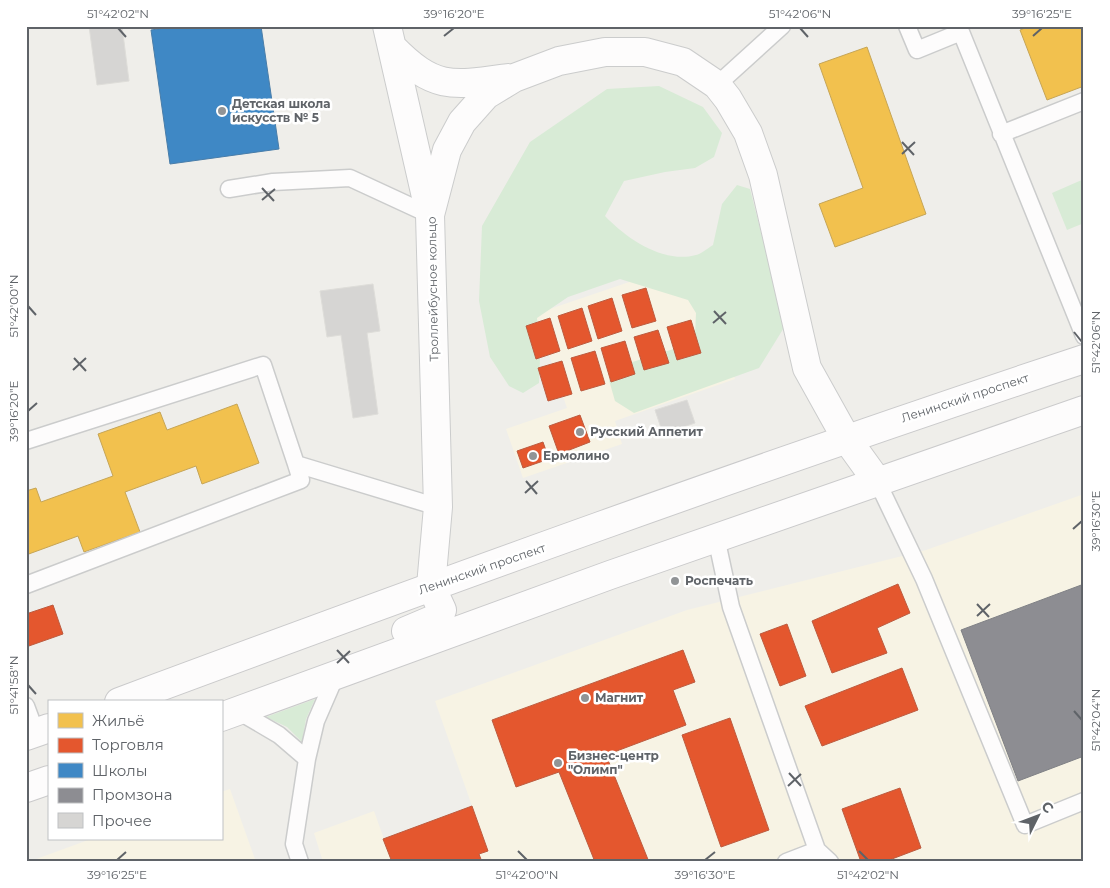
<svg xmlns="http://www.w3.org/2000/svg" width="1110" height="888" viewBox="0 0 1110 888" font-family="Montserrat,sans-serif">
<rect width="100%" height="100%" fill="#efeeea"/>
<path fill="#f7f3e4" d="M694 260 735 379 615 421 622 444 523 478 506 429 567 408 535 314Z
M1084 494V862H323L314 833 374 811 384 839 472 806 435 701 687 610 926 550Z
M230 789 256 862H28L91 839H221V792Z"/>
<path fill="#d8ebd6" d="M659 86 703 107 722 133 714 157 695 168 665 172 624 181 605 216C626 238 663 264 696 255 701 254 708 248 713 245L722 204 737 185 750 189 785 326 759 368 634 413 615 401 609 380 623 365 680 347 695 335 696 313 688 300 620 279 568 297 537 318 540 359 539 383 523 393 509 386 490 357 479 301 482 226 530 142 607 89Z
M1084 179V223L1067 230 1052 193Z
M315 699 306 719 302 742 287 727 266 717Z"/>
<path fill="#f2c14e" stroke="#c6a556" d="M1030 26H1084V86L1047 100 1020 30Z
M867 47 926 214 835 247 819 204 863 188 819 64Z
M237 404 259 463 202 484 196 466 125 492 140 532 84 552 78 536 26 555V491L36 488 41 502 113 476 98 434 160 412 167 430Z"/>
<path fill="#e4572e" stroke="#bc5b3f" d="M646 288 656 321 632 328 622 295Z
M612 298 622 331 598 339 588 306Z
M582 308 592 341 568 349 558 316Z
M550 318 560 351 536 359 526 326Z
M691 320 701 353 677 360 667 327Z
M658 330 669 363 644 370 634 337Z
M625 341 635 374 611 382 601 348Z
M595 351 605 384 581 391 571 358Z
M562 361 572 394 548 401 538 368Z
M580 415 590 442 559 454 549 426Z
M543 442 549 459 523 468 517 451Z
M898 584 910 613 877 628 887 653 832 673 812 621Z
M53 605 63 634 26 647V614Z
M787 624 806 676 780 686 760 634Z
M683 650 695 682 673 690 686 725 606 755 649 862H595L559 772 516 787 492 720Z
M902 668 918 710 822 746 805 706Z
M730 718 769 830 721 847 682 735Z
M900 788 921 848 884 862H861L842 809Z
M472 806 488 851 479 854 482 862H392L383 839Z"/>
<path fill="#3f88c5" stroke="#497da9" d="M178 26H261L279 149 170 164 151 30Z"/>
<path fill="#8d8d92" stroke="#7f8085" d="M1084 584V756L1018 781 961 630Z"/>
<path fill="#d6d5d3" stroke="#deddd9" d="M89 26H122L129 81 97 85Z
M373 284 380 331 367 333 378 414 353 418 341 335 327 337 320 291Z
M687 400 695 423 663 434 655 410Z"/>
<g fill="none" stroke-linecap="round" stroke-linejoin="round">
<defs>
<path id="lane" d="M907 26 917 50 961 32 1084 336
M717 85 782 26
M1001 134 1084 101
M229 189 273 182 350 178 430 215
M26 441 263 365 296 464 438 507
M877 481 924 579 1025 825 1084 801
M716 537 731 607 817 850 830 862
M26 585 301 480 296 464
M26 706 36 733
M238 711 279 735 307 759
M300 862 294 844 307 759 316 721 336 675
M786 862 817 850"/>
<path id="street" d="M387 26 429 210
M392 47C434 90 452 86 508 78
M431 586 438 507 430 215 447 150 462 122 486 95 514 78 559 61 605 52H645L683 62 717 85 728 99 748 133 763 175 807 368 846 438 877 481"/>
<path id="secondary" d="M406 631 439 617 442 610 431 586
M119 702C439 583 760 466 1084 359
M221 717 610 575 1084 410
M26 736 49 728
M26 788 49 780"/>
</defs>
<use href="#lane" stroke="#cbcccc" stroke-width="19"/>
<use href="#street" stroke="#cbcccc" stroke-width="30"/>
<use href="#secondary" stroke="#cacacb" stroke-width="30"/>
<use href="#lane" stroke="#fdfcfc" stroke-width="16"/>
<use href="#street" stroke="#fdfcfc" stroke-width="28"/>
<use href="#secondary" stroke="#fdfcfc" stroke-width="28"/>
</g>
<path fill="none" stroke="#5f6368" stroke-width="2" d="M118 28 126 37M800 28 808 37M444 36 454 28M1033 36 1042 28M902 142 914 155M902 154 915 142M262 188 274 201M262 200 275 189M28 306 36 315M714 311 726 324M713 323 726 312M1074 332 1082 342M74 358 86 371M73 370 86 358M28 411 37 403M526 481 537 494M525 493 538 481M1073 529 1082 521M977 604 989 617M977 616 990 604M337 650 349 663M337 663 350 651M28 685 36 694M1074 711 1082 720M789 773 801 786M788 786 801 774M518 851 527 860M859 851 868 860M117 860 126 852M705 860 715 852"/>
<g fill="#919496" stroke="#fff" stroke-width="2">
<circle cx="222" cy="111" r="5"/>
<circle cx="580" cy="432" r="5"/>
<circle cx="533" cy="456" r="5"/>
<circle cx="675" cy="581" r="5"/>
<circle cx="585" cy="698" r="5"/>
<circle cx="558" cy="763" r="5"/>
</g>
<g text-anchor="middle" stroke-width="5" stroke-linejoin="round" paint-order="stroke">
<g font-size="12" font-weight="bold" fill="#5f6368" stroke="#fff" text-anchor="start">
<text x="232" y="108">Детская школа<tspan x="232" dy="14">искусств № 5</tspan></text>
<text x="590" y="436">Русский Аппетит</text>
<text x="543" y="460">Ермолино</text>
<text x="685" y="585">Роспечать</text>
<text x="595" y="702">Магнит</text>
<text x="568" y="760">Бизнес-центр<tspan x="568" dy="14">"Олимп"</tspan></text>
</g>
<g font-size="12" fill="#5f6368" stroke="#fff">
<text transform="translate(433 289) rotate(-91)" y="4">Троллейбусное кольцо</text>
<text transform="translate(965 398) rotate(-18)" y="4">Ленинский проспект</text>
<text transform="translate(482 569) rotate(-19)" y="4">Ленинский проспект</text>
</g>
</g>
<rect width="1110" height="888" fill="none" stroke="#ffffff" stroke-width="55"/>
<rect x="48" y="700" width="175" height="140" fill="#ffffff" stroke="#bfc1c3"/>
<rect x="58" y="713" width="25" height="15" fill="#f2c14e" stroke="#bfc1c3"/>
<text x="92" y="726" font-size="15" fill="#5f6368">Жильё</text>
<rect x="58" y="738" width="25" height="15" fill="#e4572e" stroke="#bfc1c3"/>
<text x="92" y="750" font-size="15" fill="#5f6368">Торговля</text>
<rect x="58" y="763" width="25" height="15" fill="#3f88c5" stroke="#bfc1c3"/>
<text x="92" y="776" font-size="15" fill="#5f6368">Школы</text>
<rect x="58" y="788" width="25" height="15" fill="#8d8d92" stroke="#bfc1c3"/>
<text x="92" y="800" font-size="15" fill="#5f6368">Промзона</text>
<rect x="58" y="813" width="25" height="15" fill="#d6d5d3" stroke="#bfc1c3"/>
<text x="92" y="826" font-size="15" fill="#5f6368">Прочее</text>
<g transform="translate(1038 816) rotate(48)" stroke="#ffffff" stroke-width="4" paint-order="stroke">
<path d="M0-4L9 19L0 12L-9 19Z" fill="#5f6368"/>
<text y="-8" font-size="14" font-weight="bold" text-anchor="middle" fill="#5f6368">С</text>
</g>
<rect x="28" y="28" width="1054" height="832" fill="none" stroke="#5f6368" stroke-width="2"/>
<g font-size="12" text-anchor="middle" fill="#5f6368">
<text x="118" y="18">51°42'02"N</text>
<text x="454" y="18">39°16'20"E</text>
<text x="800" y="18">51°42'06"N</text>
<text x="1042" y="18">39°16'25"E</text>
<text transform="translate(14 306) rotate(-90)" y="4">51°42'00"N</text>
<text transform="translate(1096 342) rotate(-90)" y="4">51°42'06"N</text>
<text transform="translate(14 411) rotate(-90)" y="4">39°16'20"E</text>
<text transform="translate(1096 521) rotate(-90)" y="4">39°16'30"E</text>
<text transform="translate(14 685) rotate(-90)" y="4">51°41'58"N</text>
<text transform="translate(1096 720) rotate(-90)" y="4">51°42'04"N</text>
<text x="117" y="879">39°16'25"E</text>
<text x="527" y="879">51°42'00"N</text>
<text x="705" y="879">39°16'30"E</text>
<text x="868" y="879">51°42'02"N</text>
</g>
</svg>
